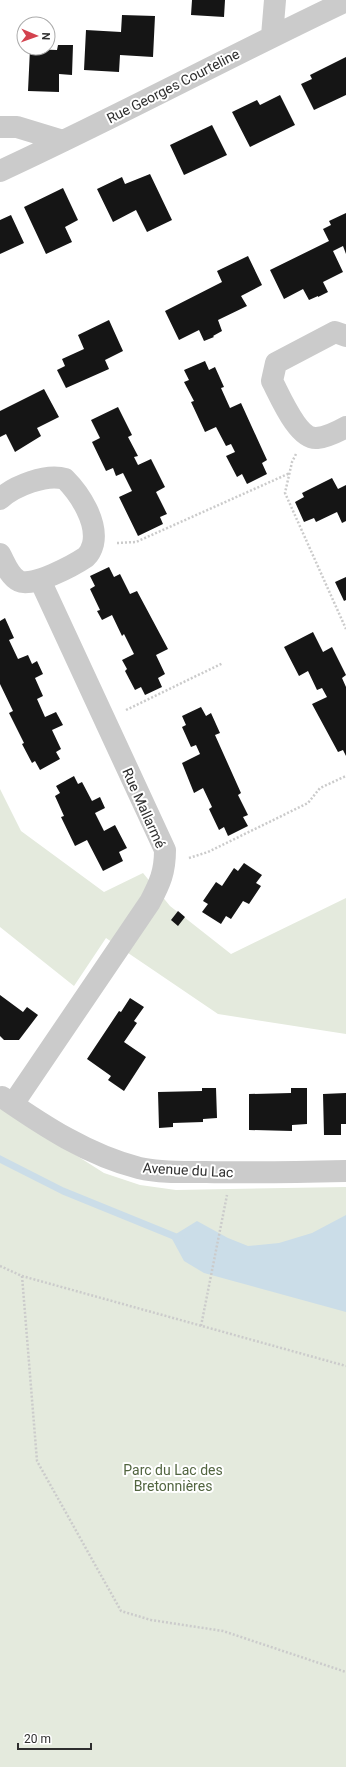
<svg xmlns="http://www.w3.org/2000/svg" width="346" height="1767" viewBox="0 0 346 1767" font-family="Roboto,sans-serif">
<rect width="100%" height="100%" fill="#fff"/>
<path fill="#e4eadd" d="M0 789 21 831 104 892 143 873 170 906 231 954 346 898V1034L218 1014 106 938 74 986 0 927Z
M0 1107 104 1173 140 1185 176 1190 346 1187V1767H0Z"/>
<path fill="#cbdde8" d="M346 1215V1312L204 1273 184 1261 171 1237 197 1221 228 1238 248 1246 279 1243 312 1233Z"/>
<g fill="none" stroke-linecap="round" stroke-linejoin="round">
<path stroke="#cbdde8" stroke-width="7" d="M0 1159 63 1191 181 1239"/>
</g>
<path fill="#151515" d="M192 0H225L224 17 191 15Z
M122 15 155 16 153 57 120 55 119 72 84 70 86 30 121 32Z
M58 45H73L72 75 59 74V92L28 91 30 49 57 50Z
M346 57V95L314 110 301 84 312 79 310 75Z
M280 95 295 125 250 147 232 112 257 100 260 105Z
M212 125 227 155 184 175 170 145Z
M150 174 172 220 147 232 136 210 113 222 97 189 122 177 125 184Z
M63 188 78 220 65 227 72 242 46 254 24 207Z
M346 213V254L343 246 333 251 343 272 323 282 328 292 318 297V296L309 300 303 289 284 299 270 270 329 241 323 229 331 225 329 221Z
M11 215 24 243 0 254V220Z
M248 256 262 285 241 296 247 306 218 320 222 331 213 336 214 337 204 341 199 330 179 340 165 311 222 282 217 271Z
M109 320 123 351 105 360 109 369 66 388 57 370 65 366 62 359 84 349 78 335Z
M205 361 209 370 215 367 224 387 221 388 230 408 241 403 267 460 262 463 267 474 247 484 242 474 237 477 226 456 235 452 231 444 226 446 216 427 205 432 191 402 194 401 184 382 189 380 184 370Z
M44 389 59 417 37 428 41 436 15 452 6 434 0 437V411Z
M118 407 132 435 128 437 138 456 134 457 138 465 151 459 165 487 156 492 167 514 160 517 163 524 138 536 119 497 132 491 123 473 116 476 113 468 106 471 92 442 100 438 91 420Z
M332 478 338 489 346 485V521L342 523 337 512 316 522 314 518 304 522 295 502 304 497 302 493Z
M109 567 114 577 120 574 130 594 137 591 168 649 156 655 165 674 158 678 162 687 145 695 141 687 135 690 125 671 127 669 122 660 134 654 124 634 122 636 112 615 102 620 97 611 100 610 90 589 95 586 90 576Z
M346 577V600L344 601 335 582Z
M5 618 14 638 9 640 18 659 28 655 32 664 37 661 43 674 35 678 43 696 37 699 45 717 56 712 63 725 52 730 61 749 56 752 60 759 40 770 35 761 32 763 22 744 24 743 9 713 13 711 0 684V621Z
M313 632 323 652 332 647 346 675 342 678 346 687V756L343 750 338 752 312 704 327 697 322 688 317 690 308 671 299 676 284 647Z
M201 707 206 716 211 713 220 733 215 735 241 793 238 795 248 815 243 817 248 826 228 836 224 827 219 830 209 809 212 807 203 788 194 793 182 763 200 754 196 745 191 747 182 727 186 725 182 716Z
M74 776 78 784 82 782 92 801 100 797 105 808 95 813 104 831 115 825 127 848 119 852 123 861 103 871 87 840 75 846 61 817 64 816 55 796 60 793 56 786Z
M244 863 262 875 256 883 261 886 249 904 243 901 231 919 226 916 221 924 202 912 208 904 203 901 216 882 222 886 234 868 238 871Z
M178 911 185 917 178 926 171 920Z
M0 995 23 1012 27 1007 38 1015 19 1040H4L0 1036Z
M130 998 144 1007 134 1021 137 1023 124 1042 146 1057 124 1091 108 1080 111 1076 87 1059 119 1011 121 1012Z
M202 1088H216L217 1118 203 1119V1122L173 1123V1127L159 1128 158 1092 202 1091Z
M291 1088H307V1124L292 1125V1131L249 1130V1094L291 1093Z
M346 1093V1124H341V1135H324L323 1094Z"/>
<g fill="none" stroke-linecap="round" stroke-linejoin="round">
<path stroke="#cbcbcb" stroke-width="2.5" stroke-dasharray="2 2" stroke-linecap="butt" d="M296 454 292 462 285 493 346 629
M117 543 136 542 290 473
M126 710 223 663
M189 858 208 852 308 803 320 788 346 776
M0 1266 22 1276 346 1366
M22 1276 37 1461 121 1611 151 1620 223 1631 346 1672
M201 1326 227 1195"/>
<path stroke="#cbcbcb" stroke-width="22" d="M272 36 275 0
M0 127H17L63 141
M0 171C117 117 230 56 346 1
M346 336 335 332 276 363 272 381C280 396 298 440 317 438 327 437 337 432 346 427
M0 499C14 486 47 473 65 479 80 494 98 522 93 544 92 548 89 554 86 557 74 565 32 588 19 581 9 576 5 563 0 554
M2 1097C44 1126 88 1155 139 1168 160 1173 184 1172 206 1172 252 1173 299 1172 346 1171
M13 1104 150 902C160 883 165 872 165 850L40 580"/>
</g>
<g text-anchor="middle" stroke-width="4" stroke-linejoin="round" paint-order="stroke">
<g font-size="14" fill="#2e2e2e" stroke="#fff">
<text transform="translate(173 86) rotate(-27)" y="5">Rue Georges Courteline</text>
<text transform="translate(144 808) rotate(66)" y="5">Rue Mallarmé</text>
<text transform="translate(188 1170) rotate(3)" y="5">Avenue du Lac</text>
</g>
<g font-size="14" fill="#526540" stroke="#fff">
<text x="173" y="1475">Parc du Lac des<tspan x="173" dy="16">Bretonnières</tspan></text>
</g>
</g>
<g transform="translate(36 36) rotate(92)"><circle r="19" fill="#ffffff" stroke="#ababab"/>
<path d="M0-3L7 15L0 10L-7 15Z" fill="#d3424e"/>
<text y="-6" font-size="11" font-weight="bold" text-anchor="middle" fill="#2e2e2e">N</text>
</g>
<path d="M18 1743v6h73v-6" fill="none" stroke="#2e2e2e" stroke-width="2"/>
<text x="24" y="1743" font-size="12" fill="#2e2e2e" stroke="#ffffff" stroke-width="3" paint-order="stroke">20 m</text>
</svg>
